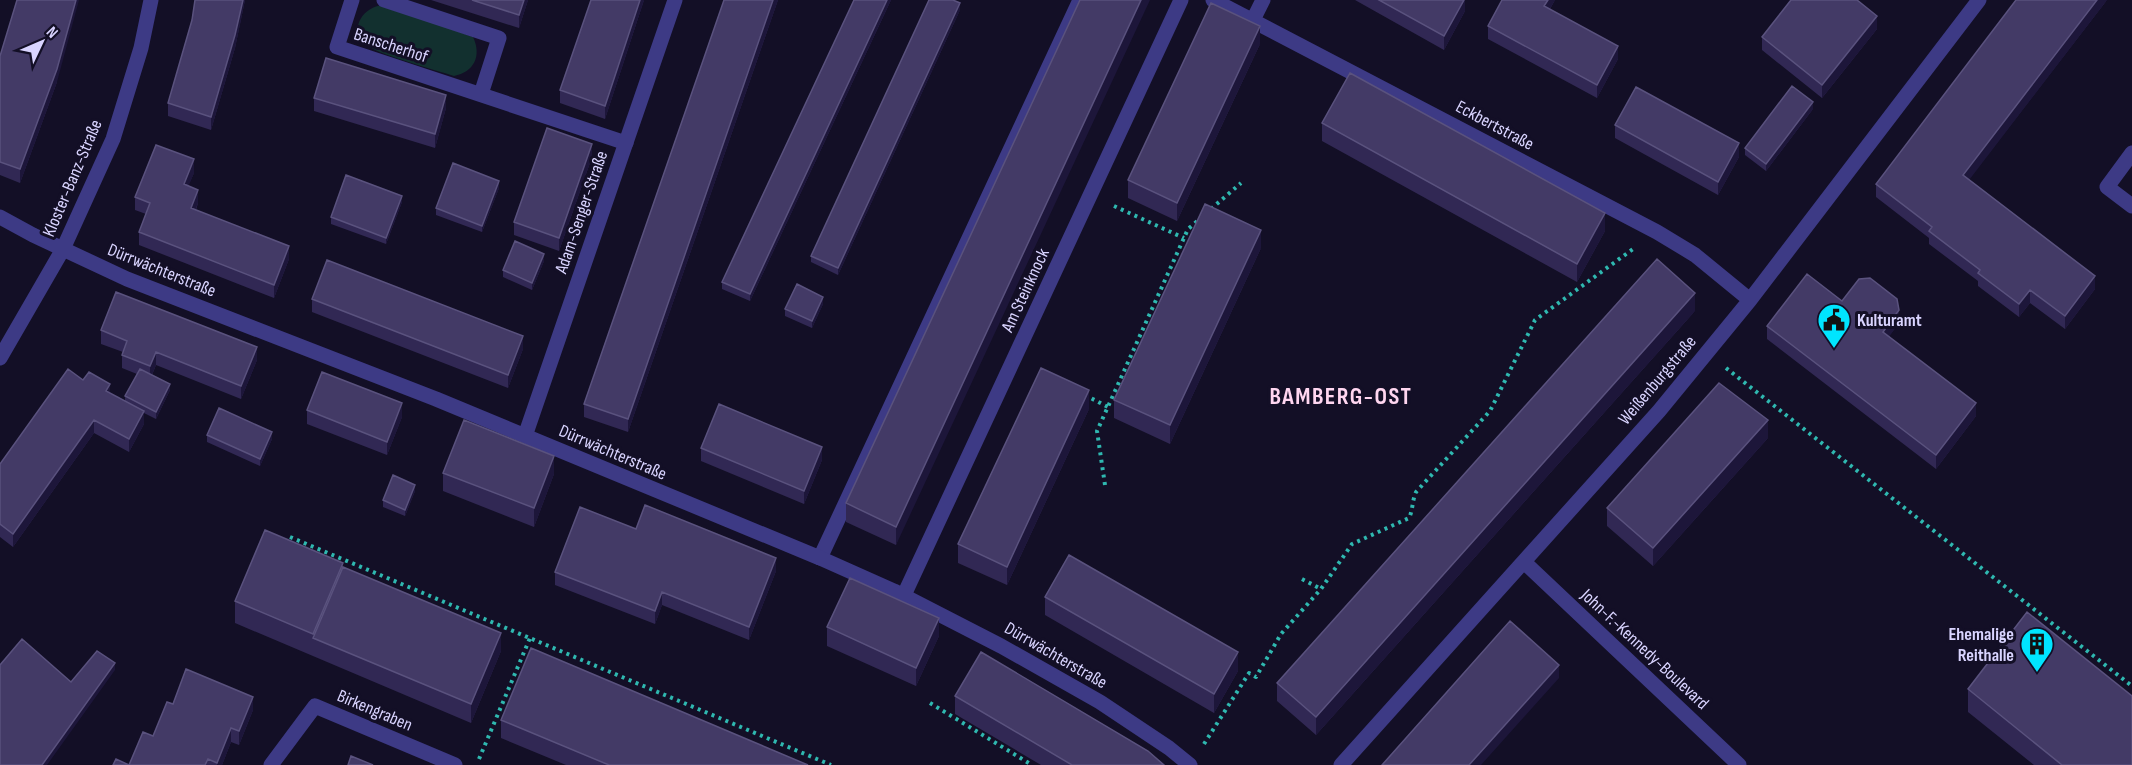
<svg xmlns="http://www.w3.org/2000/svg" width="2132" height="765" viewBox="0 0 2132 765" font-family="'Sofia Sans Condensed',sans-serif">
<rect width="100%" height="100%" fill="#130f26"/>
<path fill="#12302f" d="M384 5 473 37C482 56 474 72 454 76 436 70 376 54 365 44 348 28 364 6 384 5Z"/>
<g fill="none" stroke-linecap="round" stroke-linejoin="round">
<path stroke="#2fb8b0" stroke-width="4" stroke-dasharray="3 4.5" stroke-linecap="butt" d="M1114 206 1184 238
M1211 209 1241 183
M1726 368 2132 686
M1085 395 1108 407
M1105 485 1097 431 1188 229 1201 218
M290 537 831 765
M1302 579 1321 589
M930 703 1032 765
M1204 744 1249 673 1256 677 1281 634 1321 589 1352 544 1409 518C1413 510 1412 501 1416 492L1490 411 1535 320 1633 249
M479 759 530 638"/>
<path stroke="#3d3a85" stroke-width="15" d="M352 0 337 47 626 143
M384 0 499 38 481 94
M820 558 1080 0
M271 765 315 706 455 765"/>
<path stroke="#3d3a85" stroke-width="15" d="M1213 0 1657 232 1695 255 1750 300
M1253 20 1263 0
M2132 153 2107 187 2132 206
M0 217 33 235 127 279 436 399 820 558 894 591 1001 646 1100 702 1169 748 1190 765
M0 358 63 249 113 139 141 48 151 0
M525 436 675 0
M1524 562 1739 765
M904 595 1181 0
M1341 765 1659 411 1750 300 1979 0"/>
</g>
<path fill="#312854" d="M195 0H245L235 48 211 130 168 116V103L192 20Z
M431 0H528L519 28Z
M644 0 605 119 560 103V90Z
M724 0H778L628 432 584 417V404Z
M854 0H891L750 301 722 289V282Z
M1080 0 896 545 846 522V503Z
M1355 0H1465V11L1444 50Z
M1555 0 1550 9 1618 59 1597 98 1488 39V26Z
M2107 0 1969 179 2095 289 2065 329 2030 303 2019 317 1978 286V281L1929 244V238L1876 197V184Z
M960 10 838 275 811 262V256Z
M1877 29 1822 98 1762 50V37Z
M1260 44 1177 221 1128 198V180Z
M0 56 57 82 20 183 0 175Z
M314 98 446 108 435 148 314 111Z
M1813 109 1766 171 1745 155V148Z
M1322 123 1605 231 1577 282 1322 141Z
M1615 125 1739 157 1718 195 1615 138Z
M592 157 559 251 514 235V222Z
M194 173 188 186 198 203 196 210 289 259 274 298 139 245V232L146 214 135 210V197Z
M499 188 482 232 436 215V208Z
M402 202 386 244 331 224V217Z
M1261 248 1170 444 1114 418V400Z
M544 261 532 290 503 277V270Z
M312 299 523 349 508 388 312 312Z
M1842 301 1899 323 1889 336 1976 416 1936 469 1767 339V326Z
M823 304 812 328 785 316V309Z
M1695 311 1316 735 1277 701V683Z
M101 330 257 360 241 399 156 365 152 375 170 390 156 419 144 413V424L129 452 94 433 13 547 0 537V464L83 380 125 401V396L137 374 122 368V355L123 352 101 344Z
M1089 409 1007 585 958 563V544Z
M307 410 402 417 387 455 307 424Z
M207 435 272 439 260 466 207 442Z
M1768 438 1653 566 1607 526V508Z
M701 448 822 460 804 504 701 461Z
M443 473 554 474 534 527 443 491Z
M415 491 405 516 383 507V500Z
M636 529 776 571 749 640 662 605 655 624 555 585V572Z
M343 567 501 651 471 723 235 623V601Z
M1045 597 1238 671 1214 713 1045 615Z
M827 627 939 636 916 686 827 646Z
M1968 689 2132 765H2034L1968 712Z
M955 696 1164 765H1041L955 714Z
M173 704 253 710 239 745 231 742 222 765H113H129L153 736Z
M501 720 808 765H566L501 738Z"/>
<path fill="#1d163a" d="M76 0H79L57 82 20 183V169Z
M243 0H245L235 48 211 130V117Z
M524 0H528L519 28V15Z
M640 0H644L605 119V106Z
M773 0H778L628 432V419Z
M887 0H891L750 301V294Z
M1141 0H1150L896 545V527Z
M1464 0H1465V11L1444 50V36Z
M1548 0H1555L1544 19V6Z
M2097 0H2107L1963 188V175Z
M960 3V10L838 275V268Z
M1877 16V29L1822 98V85Z
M1260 26V44L1177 221V203Z
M1618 46V59L1597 98V85Z
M446 95V108L435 148V134Z
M1813 102V109L1766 171V164Z
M1739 143V157L1718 195V182Z
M592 144V157L559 251V238Z
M194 159V173L184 197V184Z
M499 181V188L482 232V226Z
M198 190V203L191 221V208Z
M402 196V202L386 244V238Z
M1605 213V231L1577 282V264Z
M1261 230V248L1170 444V425Z
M289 246V259L274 298V285Z
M544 254V261L532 290V283Z
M2095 276V289L2065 329V316Z
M2030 290V303L2019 317V304Z
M1695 293V311L1316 735V717Z
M823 297V304L812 328V321Z
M1899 310V323L1883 345V332Z
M523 336V349L508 388V375Z
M257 347V360L241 399V386Z
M156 352V365L150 379V366Z
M110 384V397L106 391Z
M170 384V390L156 419V412Z
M1089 390V409L1007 585V567Z
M402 403V417L387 455V442Z
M1976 403V416L1936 469V455Z
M144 411V424L129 452V439Z
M94 420V433L13 547V534Z
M1768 420V438L1653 566V548Z
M272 432V439L260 466V459Z
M822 447V460L804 504V491Z
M554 456V474L534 527V508Z
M415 485V491L405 516V510Z
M776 558V571L749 640V627Z
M343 563V585L313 638V634Z
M662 592V605L655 624V611Z
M939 618V636L916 686V668Z
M501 633V651L471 723V704Z
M1238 652V671L1214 713V694Z
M115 663V670L47 765H42Z
M1559 665V678L1481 765H1469Z
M253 697V710L239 745V731Z
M231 728V742L222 765H217V763Z"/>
<path fill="#433a66" stroke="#5a527e" stroke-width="1.5" d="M17 0H76L57 69 20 169 0 162V56Z
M195 0H243L235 35 211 117 168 103 192 20Z
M472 0H524L519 15Z
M591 0H640L605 106 560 90Z
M724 0H773L628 419 584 404Z
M854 0H887L750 294 722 282Z
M929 0H953L960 3 838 268 811 256Z
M1080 0H1141L896 527 846 503Z
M1379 0H1464L1444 36Z
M1502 0H1548L1544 6 1618 46 1597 85 1488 26Z
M1791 0H1857L1877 16 1822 85 1762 37Z
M2016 0H2097L1963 175 2095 276 2065 316 2030 290 2019 304 1978 273 1980 270 1929 231 1932 227 1876 184Z
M1211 3 1260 26 1177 203 1128 180Z
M326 58 446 95 435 134 314 98Z
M1350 73 1605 213 1577 264 1322 123Z
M1792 86 1813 102 1766 164 1745 148Z
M1636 87 1739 143 1718 182 1615 125Z
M547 128 592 144 559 238 514 222Z
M156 145 194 159 184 184 198 190 191 208 289 246 274 285 139 232 150 203 135 197Z
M453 163 499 181 482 226 436 208Z
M346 175 402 196 386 238 331 217Z
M1205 204 1261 230 1170 425 1114 400Z
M515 241 544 254 532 283 503 270Z
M1657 259 1695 293 1316 717 1277 683Z
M327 260 523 336 508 375 312 299Z
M1807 274 1842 301 1859 279 1870 278 1897 299 1899 310 1883 332 1976 403 1936 455 1767 326Z
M797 284 823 297 812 321 785 309Z
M116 292 257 347 241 386 156 352 150 366 122 355 127 341 101 330Z
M1041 368 1089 390 1007 567 958 544Z
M68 369 83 380 89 372 110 384 106 391 144 411 129 439 94 420 13 534 0 524V464Z
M140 369 170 384 156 412 125 396Z
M322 372 402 403 387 442 307 410Z
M1719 383 1768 420 1653 548 1607 508Z
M719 404 822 447 804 491 701 448Z
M219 408 272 432 260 459 207 435Z
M464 420 554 456 534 508 443 473Z
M393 475 415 485 405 510 383 500Z
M645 505 776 558 749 627 662 592 655 611 555 572 580 507 636 529Z
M265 530 343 563 313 634 235 601Z
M1069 555 1238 652 1214 694 1045 597Z
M343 567 501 633 471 704 313 638Z
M850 578 939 618 916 668 827 627Z
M2027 612 2132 696V765H2062L1968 689Z
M1510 621 1559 665 1469 765H1382Z
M22 639 71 682 97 651 115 663 42 765H0V665Z
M531 648 808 765H609L501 720Z
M981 652 1148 751 1164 765H1072L955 696Z
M186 669 253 697 239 731 231 728 217 763 208 759 205 765H113L116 759 129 765 143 732 153 736 167 702 173 704Z
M351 756 373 765H348Z"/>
<defs>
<symbol id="civic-pin" viewBox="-11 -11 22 30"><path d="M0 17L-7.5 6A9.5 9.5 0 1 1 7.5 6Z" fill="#00e5ff" stroke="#130f26"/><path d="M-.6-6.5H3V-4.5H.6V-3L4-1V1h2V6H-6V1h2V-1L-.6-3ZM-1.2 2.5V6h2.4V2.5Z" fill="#111"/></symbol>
<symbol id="building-pin" viewBox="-11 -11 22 30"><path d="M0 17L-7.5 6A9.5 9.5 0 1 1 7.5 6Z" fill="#00e5ff" stroke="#130f26"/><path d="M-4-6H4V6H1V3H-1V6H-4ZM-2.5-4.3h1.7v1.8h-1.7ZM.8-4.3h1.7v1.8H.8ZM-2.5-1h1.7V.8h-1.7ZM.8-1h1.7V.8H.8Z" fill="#111"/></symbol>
</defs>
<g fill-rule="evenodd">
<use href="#civic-pin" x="1815" y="301" width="38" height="52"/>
<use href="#building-pin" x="2018" y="625" width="38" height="52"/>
</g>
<g text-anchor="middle" stroke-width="6" stroke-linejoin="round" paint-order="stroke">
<g font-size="18" fill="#d9d4ff" stroke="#130f26">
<text transform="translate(391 45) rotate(18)" y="6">Banscherhof</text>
<text transform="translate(1495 125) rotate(28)" y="6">Eckbertstraße</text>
<text transform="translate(72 178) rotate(-67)" y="6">Kloster-Banz-Straße</text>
<text transform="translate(581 212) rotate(-71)" y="6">Adam-Senger-Straße</text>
<text transform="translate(162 270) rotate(22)" y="6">Dürrwächterstraße</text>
<text transform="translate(1025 290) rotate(-65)" y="6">Am Steinknock</text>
<text transform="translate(1657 380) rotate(-50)" y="6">Weißenburgstraße</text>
<text transform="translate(613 452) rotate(23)" y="6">Dürrwächterstraße</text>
<text transform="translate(1645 649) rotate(43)" y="6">John-F.-Kennedy-Boulevard</text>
<text transform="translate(1056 655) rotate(30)" y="6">Dürrwächterstraße</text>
<text transform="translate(375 710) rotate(23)" y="6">Birkengraben</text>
</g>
<g font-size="18" font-weight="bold" fill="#d9d4ff" stroke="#130f26" text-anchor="start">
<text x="1857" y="326">Kulturamt</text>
<text x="2014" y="640" text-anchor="end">Ehemalige<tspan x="2014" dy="21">Reithalle</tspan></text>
</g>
<g font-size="24" font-weight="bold" letter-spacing="1.5" fill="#ffd6f0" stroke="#130f26">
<text x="1341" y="404">BAMBERG-OST</text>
</g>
</g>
<g transform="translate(42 42) rotate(46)" stroke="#130f26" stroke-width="4.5" paint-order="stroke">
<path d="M0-4.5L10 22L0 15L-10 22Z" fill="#d9d4ff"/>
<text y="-9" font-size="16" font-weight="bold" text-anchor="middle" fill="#d9d4ff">N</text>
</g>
</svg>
